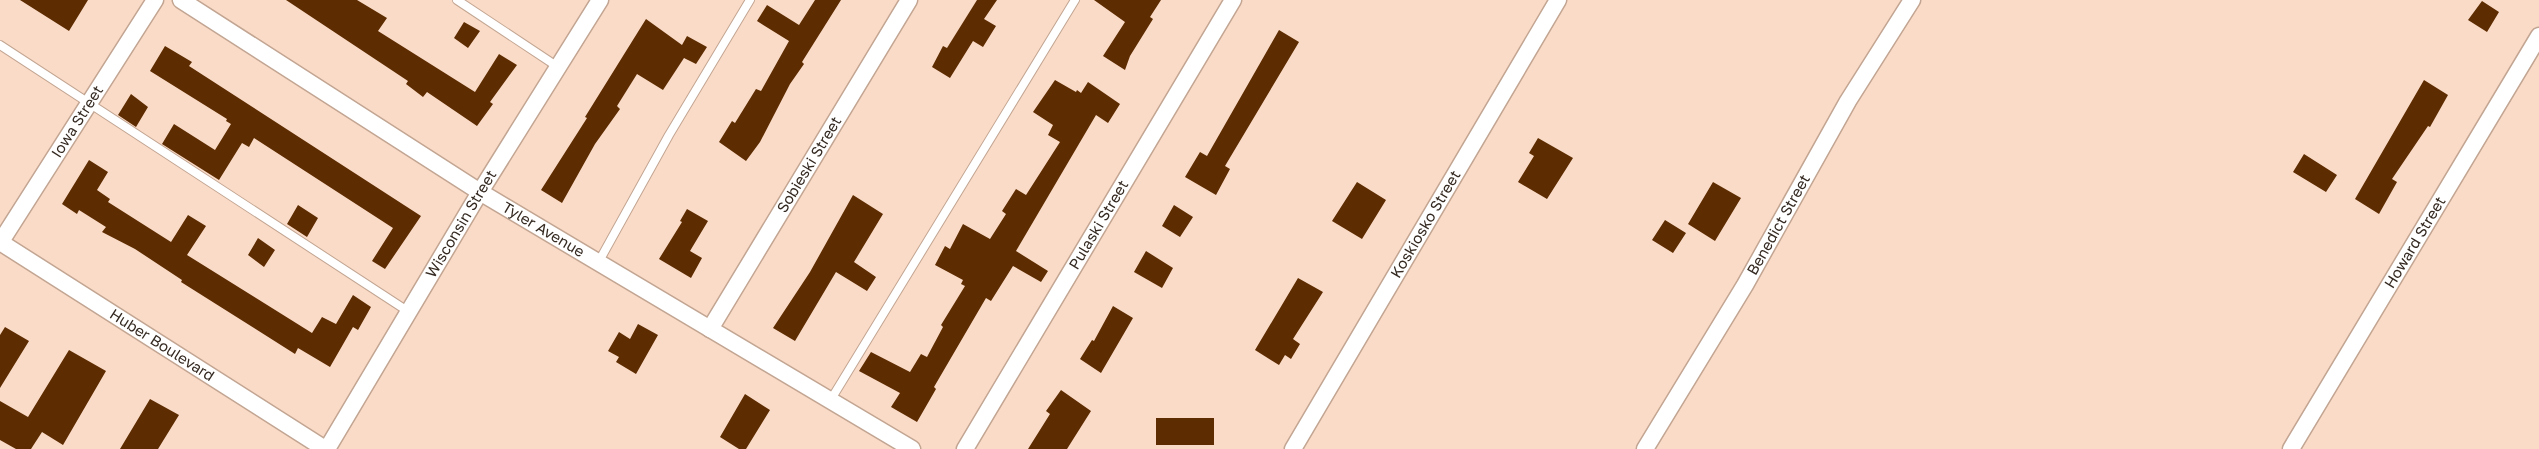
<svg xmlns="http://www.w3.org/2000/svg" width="2539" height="449" viewBox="0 0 2539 449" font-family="'Golos Text',sans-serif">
<rect width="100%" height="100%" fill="#fadbc7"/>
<path fill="#5d2c00" d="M20 0H88L69 31Z
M286 0H357L387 18 378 31 475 92 499 54 517 65 490 102 493 104 477 126 427 92 423 97 406 84 408 81Z
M815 0H841L802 62 804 64 790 84 760 142 746 161 719 142 732 121 735 123 756 89 761 91 789 41 757 21 767 5 799 25Z
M977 0H997L984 19 996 26 983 47 973 41 950 78 932 67 943 46 947 48Z
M1094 0H1161L1150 17 1153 19 1130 56 1125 70 1103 56 1125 22Z
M2482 1 2499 12 2487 32 2468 20Z
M646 19 682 45 687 36 707 47 696 64 684 58 663 90 637 74 617 106 620 109 595 144 562 203 541 190 587 118 585 117Z
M464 22 480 31 468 48 454 38Z
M1279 30 1299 42 1225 166 1230 169 1216 195 1185 177 1200 152 1207 156Z
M165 46 192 62 189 66 421 216 385 269 372 261 393 228 254 138 249 147 242 143 219 180 162 144 174 124 215 150 231 124 226 121 227 119 150 71Z
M1055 80 1076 92 1077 90 1081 93 1088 82 1120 104 1108 123 1096 115 1016 251 1048 271 1041 282 1013 266 991 301 986 298 934 387 936 389 917 422 891 407 900 393 859 371 871 352 910 372 921 354 927 357 943 327 941 325 965 286 961 284 963 280 935 265 945 246 950 249 963 224 990 239 1006 214 1002 211 1016 189 1026 195 1060 142 1048 135 1053 125 1033 112Z
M2424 80 2448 95 2430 127 2428 126 2392 179 2397 182 2379 214 2355 199Z
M131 94 148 107 136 127 118 115Z
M1538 138 1573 158 1547 199 1518 182 1534 156 1529 153Z
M2304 154 2337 175 2326 192 2293 172Z
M89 160 108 172 97 190 110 199 108 202 171 242 188 215 206 226 187 255 312 333 322 317 336 324 353 295 371 307 358 330 353 327 330 367 298 348 295 354 181 282 182 280 135 249 102 232 106 227 79 210 77 214 62 204Z
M1357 182 1386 200 1362 239 1332 221Z
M1713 182 1741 198 1715 241 1688 224Z
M853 195 883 214 854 262 876 277 867 291 836 272 795 341 773 328 810 272Z
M298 205 318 218 307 237 287 224Z
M1174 205 1193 217 1180 237 1162 226Z
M687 209 708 221 690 251 702 258 691 278 659 259 682 222 680 221Z
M1665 220 1686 233 1673 253 1652 240Z
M258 238 275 250 264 267 248 255Z
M1146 251 1173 268 1162 288 1134 272Z
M1298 278 1323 292 1293 339 1300 344 1291 359 1285 355 1279 365 1255 350Z
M1113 306 1133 318 1101 373 1080 359 1092 340 1094 341Z
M638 324 658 335 636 374 616 362 619 357 608 351 619 332 630 339Z
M5 327 29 341 0 388V335Z
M69 350 106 371 63 445 42 432 31 449H16L0 440V401L28 417Z
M1061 390 1091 411 1067 449H1028L1050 414 1046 411Z
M745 394 770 410 746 449H739L720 437Z
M150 399 179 415 158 449H120Z
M1156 418H1214V445H1156Z"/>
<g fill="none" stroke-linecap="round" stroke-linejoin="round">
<defs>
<path id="lane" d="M457 0 558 67
M0 45 409 312
M598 263 669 135 750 0
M830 401 1075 0"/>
<g id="street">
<path id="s1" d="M181 0 480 192 912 449"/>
<path id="s2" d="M0 242 325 449"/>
<path id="s3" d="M0 243 155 0"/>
<path id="s4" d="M710 329 909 0"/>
<path id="s5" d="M327 449 480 192 600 0"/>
<path id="s6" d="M965 449 1233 0"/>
<path id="s7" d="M1293 449 1558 0"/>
<path id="s8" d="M1645 449 1745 285 1848 101 1912 0"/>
<path id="s9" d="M2291 449 2539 36"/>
</g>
</defs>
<use href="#lane" stroke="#c2a592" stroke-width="10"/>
<use href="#street" stroke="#c2a592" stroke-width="19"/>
<use href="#lane" stroke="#fff" stroke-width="8"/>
<use href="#street" stroke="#fff" stroke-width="16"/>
</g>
<g text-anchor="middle" stroke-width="5" stroke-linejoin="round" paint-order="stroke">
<g font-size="15" fill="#352a22" stroke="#fff">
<text dy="5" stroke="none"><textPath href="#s3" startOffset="144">Iowa Street</textPath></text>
<text dy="5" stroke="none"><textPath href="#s4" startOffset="192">Sobieski Street</textPath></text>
<text dy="5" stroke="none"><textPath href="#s5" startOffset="262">Wisconsin Street</textPath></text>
<text dy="5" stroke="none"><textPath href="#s6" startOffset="261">Pulaski Street</textPath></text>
<text dy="5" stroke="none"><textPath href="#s7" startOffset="261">Koskiosko Street</textPath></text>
<text dy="5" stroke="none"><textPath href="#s8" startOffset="261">Benedict Street</textPath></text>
<text dy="5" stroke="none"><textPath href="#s1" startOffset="429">Tyler Avenue</textPath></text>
<text dy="5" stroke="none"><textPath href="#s9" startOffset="241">Howard Street</textPath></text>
<text dy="5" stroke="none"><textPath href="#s2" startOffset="192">Huber Boulevard</textPath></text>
</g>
</g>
</svg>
